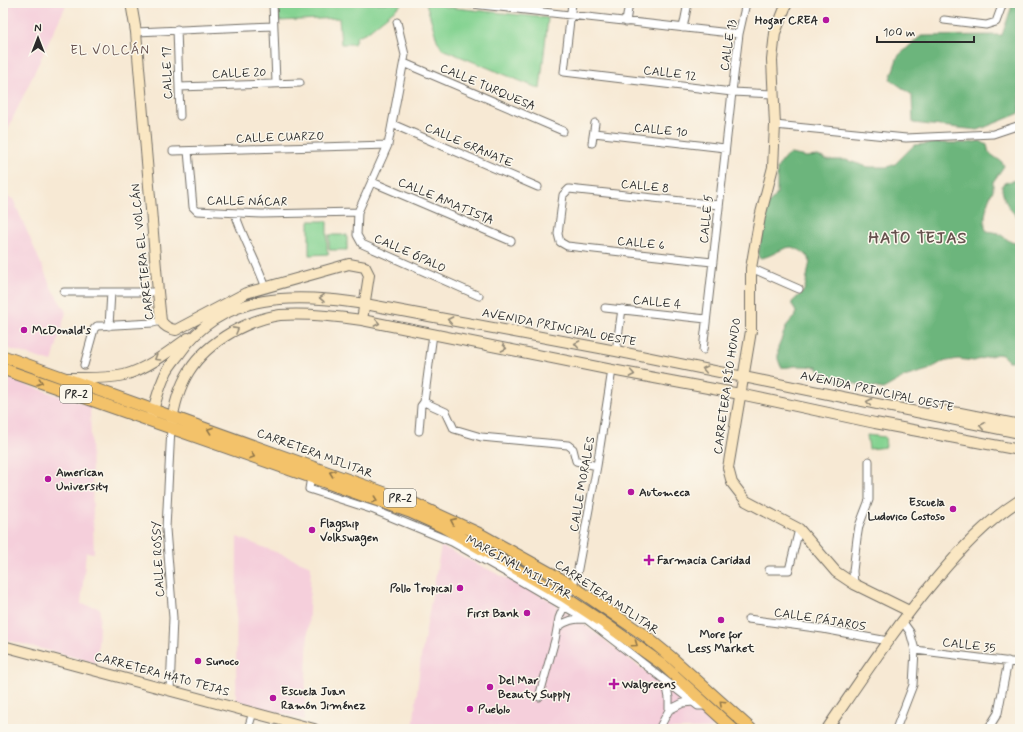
<svg xmlns="http://www.w3.org/2000/svg" width="1023" height="732" viewBox="0 0 1023 732" font-family="Mynerve,sans-serif">
<rect width="100%" height="100%" fill="#fbf7ec"/>
<filter id="ink" filterUnits="userSpaceOnUse"><feTurbulence type="fractalNoise" baseFrequency=".025" numOctaves="2"/><feDisplacementMap in="SourceGraphic" scale="8" xChannelSelector="R" yChannelSelector="G"/><feConvolveMatrix kernelMatrix="1 2 1 2 8 2 1 2 1" color-interpolation-filters="sRGB"/></filter>
<filter id="wash" filterUnits="userSpaceOnUse"><feTurbulence type="fractalNoise" baseFrequency=".012" numOctaves="4" result="noise"/><feDisplacementMap in="SourceGraphic" scale="16" xChannelSelector="R" yChannelSelector="G"/><feGaussianBlur stdDeviation="0.9" result="paint"/><feColorMatrix in="noise" values="0 0 0 0 0 0 0 0 0 0 0 0 0 0 0 0 0 1.4 0 .05"/><feComposite in="paint" operator="in"/></filter>
<g filter="url(#wash)">
<rect width="100%" height="100%" fill="#f7e9d4"/>
<path fill="#f5cfdb" d="M3 3H67L11 122 3 142Z
M3 195 13 199 52 289 66 312 52 362 3 347Z
M3 377 90 406 94 553 86 552 81 604 100 608 97 663 3 639Z
M237 537 311 566 304 720 236 700Z
M441 546 548 599 577 619 662 684 714 720 711 729H413L421 657Z"/>
<path fill="#85d392" stroke="#587f5e" d="M279 3H403L367 32 357 36 354 44H341L339 18 279 21Z
M426 3H439L446 7 548 18 540 89 442 49 437 40Z
M309 221H327V251L329 254 309 255Z
M329 235H347V250H329Z
M867 435 885 437 886 447 869 449Z"/>
<path fill="#6cb57c" stroke="#4c7054" d="M1013 3H1020V113L978 130 913 123 912 95 890 79 898 56 921 36 1002 35Z
M980 141 987 145 989 153 1002 162 1004 166 993 182V190L988 201 985 216V228L987 231 998 233 1011 242 1020 244V358L1012 361H1008L1002 355 997 354 974 361 958 359 942 362 928 370 904 377 883 389 824 378 817 367C810 366 801 366 794 366 789 367 786 368 781 367L778 359V347L787 325 795 316 796 312 792 305V302L803 292 805 288 810 261C807 253 799 249 791 247 780 248 770 258 759 258L758 255 767 205 775 197 777 193V168L787 155 791 154 806 157 818 156 828 160H846L868 167H888L895 164 914 145 935 143H968Z
M1020 179V218C1010 213 1001 196 1002 185 1007 180 1014 182 1020 179Z"/>
</g>
<g filter="url(#ink)">
<g fill="none" stroke-linecap="round" stroke-linejoin="round">
<defs>
<path id="street" d="M273 3 276 83
M463 3 739 34
M572 3 564 72 732 92 773 94
M944 20 986 25 996 22 1003 3
M397 22 405 55 388 145 358 212 357 235 362 244 479 296
M626 22 629 3
M683 28 688 3
M177 29 180 116
M136 32 273 26
M404 63 563 131
M179 87 300 83
M392 124 538 187
M775 125 906 138 993 134 1020 125
M594 133 725 148
M592 143 595 123
M173 151 388 145
M188 151 193 207 197 211 262 214 358 212
M372 182 511 241
M235 213C243 239 257 262 266 288
M712 262 567 246 560 242 558 234 563 195 569 189 719 205
M751 268 799 289
M64 292H158
M605 308 706 319
M109 326 111 292
M703 350 732 92 739 34 746 3
M616 351 622 309
M84 365 94 329 97 326 153 323 161 321
M424 402 446 412 454 429 481 437 568 445 573 449 576 461 597 466
M419 431 421 406 424 402 433 334
M311 477 309 489 374 510 452 542 507 573 586 619 698 706H708
M769 570H789L799 529
M854 584 853 571 857 538 859 526 869 500V461
M748 619 823 629 888 641
M558 627C567 620 574 619 585 619
M915 650 1020 663
M170 690 173 618 166 529 171 427
M539 697 555 640 559 618 577 574 597 466 612 370
M669 710 683 703 693 702
M248 729 253 712
M659 729 669 710V698L666 682
M896 729 913 685 915 650 910 632 902 621
M988 729 998 713 1008 661"/>
<path id="secondary" d="M131 3 136 32 158 292 161 321C165 327 169 329 176 330L246 293 349 264 365 267 369 275 362 320
M787 3 775 33 772 60 775 125 773 167 760 217 751 268V331L728 468 732 483 746 501 799 529 836 572 854 584 909 611
M68 378C87 378 106 379 124 375 145 370 170 351 188 338
M933 410 960 413 1020 425
M151 416C156 402 159 387 166 373 169 366 175 360 180 353 224 290 296 294 365 304L616 351 1020 433
M171 427C177 383 192 355 232 332 247 324 263 317 280 315 308 313 334 316 362 320L612 370 740 394 875 423 1020 450
M3 646 314 729
M827 729C862 678 896 626 936 579 961 549 987 521 1020 500"/>
<path id="primary" d="M3 356 413 503 480 534 568 583 644 635 671 657 751 729
M3 369 410 512 443 527 563 596 604 623 662 664 733 729"/>
</defs>
<use href="#street" stroke="#726e66" stroke-width="9"/>
<use href="#secondary" stroke="#726e66" stroke-width="12"/>
<use href="#primary" stroke="#726e66" stroke-width="13"/>
<use href="#street" stroke="#fff" stroke-width="7"/>
<use href="#secondary" stroke="#fae7c3" stroke-width="10"/>
<use href="#primary" stroke="#f3c26a" stroke-width="11"/>
</g>
<defs><path id="oneway-chevron" d="M-2-3.5L2.5 0L-2 3.5" fill="none" stroke-width="1.6" stroke-linecap="round" stroke-linejoin="round"/></defs>
<g stroke="#928977">
<use href="#oneway-chevron" transform="translate(322 298) rotate(-178)"/>
<use href="#oneway-chevron" transform="translate(450 320) rotate(-169)"/>
<use href="#oneway-chevron" transform="translate(377 323) rotate(11)"/>
<use href="#oneway-chevron" transform="translate(236 330) rotate(-29)"/>
<use href="#oneway-chevron" transform="translate(577 344) rotate(-169)"/>
<use href="#oneway-chevron" transform="translate(504 348) rotate(11)"/>
<use href="#oneway-chevron" transform="translate(157 358) rotate(149)"/>
<use href="#oneway-chevron" transform="translate(705 369) rotate(-168)"/>
<use href="#oneway-chevron" transform="translate(632 374) rotate(11)"/>
<use href="#oneway-chevron" transform="translate(869 402) rotate(-169)"/>
<use href="#oneway-chevron" transform="translate(982 426) rotate(-169)"/>
</g>
<g stroke="#8f764a">
<use href="#oneway-chevron" transform="translate(40 382) rotate(19)"/>
<use href="#oneway-chevron" transform="translate(210 430) rotate(-160)"/>
<use href="#oneway-chevron" transform="translate(252 456) rotate(19)"/>
<use href="#oneway-chevron" transform="translate(332 473) rotate(-160)"/>
<use href="#oneway-chevron" transform="translate(375 500) rotate(20)"/>
<use href="#oneway-chevron" transform="translate(453 521) rotate(-156)"/>
<use href="#oneway-chevron" transform="translate(635 644) rotate(35)"/>
<use href="#oneway-chevron" transform="translate(722 703) rotate(-137)"/>
</g>
</g>
<g fill="#b5179e" stroke="#fbf7ec" stroke-width="1.5">
<circle cx="826" cy="20" r="4"/>
<circle cx="24" cy="330" r="4"/>
<circle cx="48" cy="479" r="4"/>
<circle cx="631" cy="492" r="4"/>
<circle cx="953" cy="509" r="4"/>
<circle cx="312" cy="530" r="4"/>
<path d="M647 554h4v4h4v4h-4v4h-4v-4h-4v-4h4z"/>
<circle cx="460" cy="588" r="4"/>
<circle cx="527" cy="613" r="4"/>
<circle cx="721" cy="620" r="4"/>
<circle cx="198" cy="661" r="4"/>
<path d="M612 678h4v4h4v4h-4v4h-4v-4h-4v-4h4z"/>
<circle cx="490" cy="687" r="4"/>
<circle cx="273" cy="698" r="4"/>
<circle cx="470" cy="709" r="4"/>
</g>
<g text-anchor="middle" stroke-width="3" stroke-linejoin="round" paint-order="stroke">
<g fill="#fbf7ec" stroke="#696865" stroke-width="1">
<rect x="60" y="385" width="32" height="18" rx="3"/>
<rect x="384" y="489" width="32" height="18" rx="3"/>
</g>
<g font-size="11" font-weight="bold" fill="#2b2b2b">
<text x="76" y="398">PR-2</text>
<text x="400" y="502">PR-2</text>
</g>
<g font-size="12" font-weight="bold" fill="#2b2b2b" stroke="#fbf7ec" text-anchor="start">
<text x="818" y="24" text-anchor="end">Hogar CREA</text>
<text x="32" y="334">McDonald's</text>
<text x="56" y="476">American<tspan x="56" dy="14">University</tspan></text>
<text x="639" y="496">Automeca</text>
<text x="945" y="506" text-anchor="end">Escuela<tspan x="945" dy="14">Ludovico Costoso</tspan></text>
<text x="320" y="527">Flagship<tspan x="320" dy="14">Volkswagen</tspan></text>
<text x="657" y="564">Farmacia Caridad</text>
<text x="452" y="592" text-anchor="end">Pollo Tropical</text>
<text x="519" y="617" text-anchor="end">First Bank</text>
<text x="721" y="638" text-anchor="middle">More for<tspan x="721" dy="14">Less Market</tspan></text>
<text x="206" y="665">Sunoco</text>
<text x="498" y="684">Del Mar<tspan x="498" dy="14">Beauty Supply</tspan></text>
<text x="622" y="688">Walgreens</text>
<text x="281" y="695">Escuela Juan<tspan x="281" dy="14">Ramón Jiménez</tspan></text>
<text x="478" y="713">Pueblo</text>
</g>
<g font-size="12" fill="#2b2b2b" stroke="#fbf7ec">
<text transform="translate(728 45) rotate(-81)" y="4">CALLE 13</text>
<text transform="translate(167 73) rotate(-92)" y="4">CALLE 17</text>
<text transform="translate(239 73) rotate(-2)" y="4">CALLE 20</text>
<text transform="translate(670 73) rotate(7)" y="4">CALLE 12</text>
<text transform="translate(488 87) rotate(23)" y="4">CALLE TURQUESA</text>
<text transform="translate(661 130) rotate(6)" y="4">CALLE 10</text>
<text transform="translate(280 137) rotate(-2)" y="4">CALLE CUARZO</text>
<text transform="translate(469 145) rotate(23)" y="4">CALLE GRANATE</text>
<text transform="translate(645 186) rotate(6)" y="4">CALLE 8</text>
<text transform="translate(247 201) rotate(1)" y="4">CALLE NÁCAR</text>
<text transform="translate(446 201) rotate(23)" y="4">CALLE AMATISTA</text>
<text transform="translate(706 219) rotate(-84)" y="4">CALLE 5</text>
<text transform="translate(641 243) rotate(6)" y="4">CALLE 6</text>
<text transform="translate(142 252) rotate(-96)" y="4">CARRETERA EL VOLCÁN</text>
<text transform="translate(410 253) rotate(24)" y="4">CALLE ÓPALO</text>
<text transform="translate(657 302) rotate(6)" y="4">CALLE 4</text>
<text transform="translate(559 327) rotate(11)" y="4">AVENIDA PRINCIPAL OESTE</text>
<text transform="translate(727 386) rotate(-82)" y="4">CARRETERA RÍO HONDO</text>
<text transform="translate(877 391) rotate(12)" y="4">AVENIDA PRINCIPAL OESTE</text>
<text transform="translate(315 453) rotate(20)" y="4">CARRETERA MILITAR</text>
<text transform="translate(582 484) rotate(-80)" y="4">CALLE MORALES</text>
<text transform="translate(158 559) rotate(-93)" y="4">CALLE ROSSY</text>
<text transform="translate(519 567) rotate(29)" y="4">MARGINAL MILITAR</text>
<text transform="translate(607 597) rotate(34)" y="4">CARRETERA MILITAR</text>
<text transform="translate(820 619) rotate(9)" y="4">CALLE PÁJAROS</text>
<text transform="translate(969 645) rotate(7)" y="4">CALLE 35</text>
<text transform="translate(162 674) rotate(15)" y="4">CARRETERA HATO TEJAS</text>
</g>
<g font-size="13" letter-spacing="1" fill="#66514e" stroke="#fbf7ec">
<text x="110" y="54">EL VOLCÁN</text>
</g>
<g font-size="16" font-weight="bold" letter-spacing="1" fill="#66514e" stroke="#fbf7ec">
<text x="918" y="243">HATO TEJAS</text>
</g>
</g>
<rect width="1023" height="732" fill="none" stroke="#fbf7ec" stroke-width="16"/>
<g transform="translate(38 38)" stroke="#fbf7ec" stroke-width="3" paint-order="stroke">
<path d="M0-3L7 15L0 10L-7 15Z" fill="#2b2b2b"/>
<text y="-6" font-size="11" font-weight="bold" text-anchor="middle" fill="#2b2b2b">N</text>
</g>
<path d="M877 36v6h97v-6" fill="none" stroke="#2b2b2b" stroke-width="2"/>
<text x="883" y="36" font-size="12" fill="#2b2b2b" stroke="#fbf7ec" stroke-width="3" paint-order="stroke">100 m</text>
</svg>
